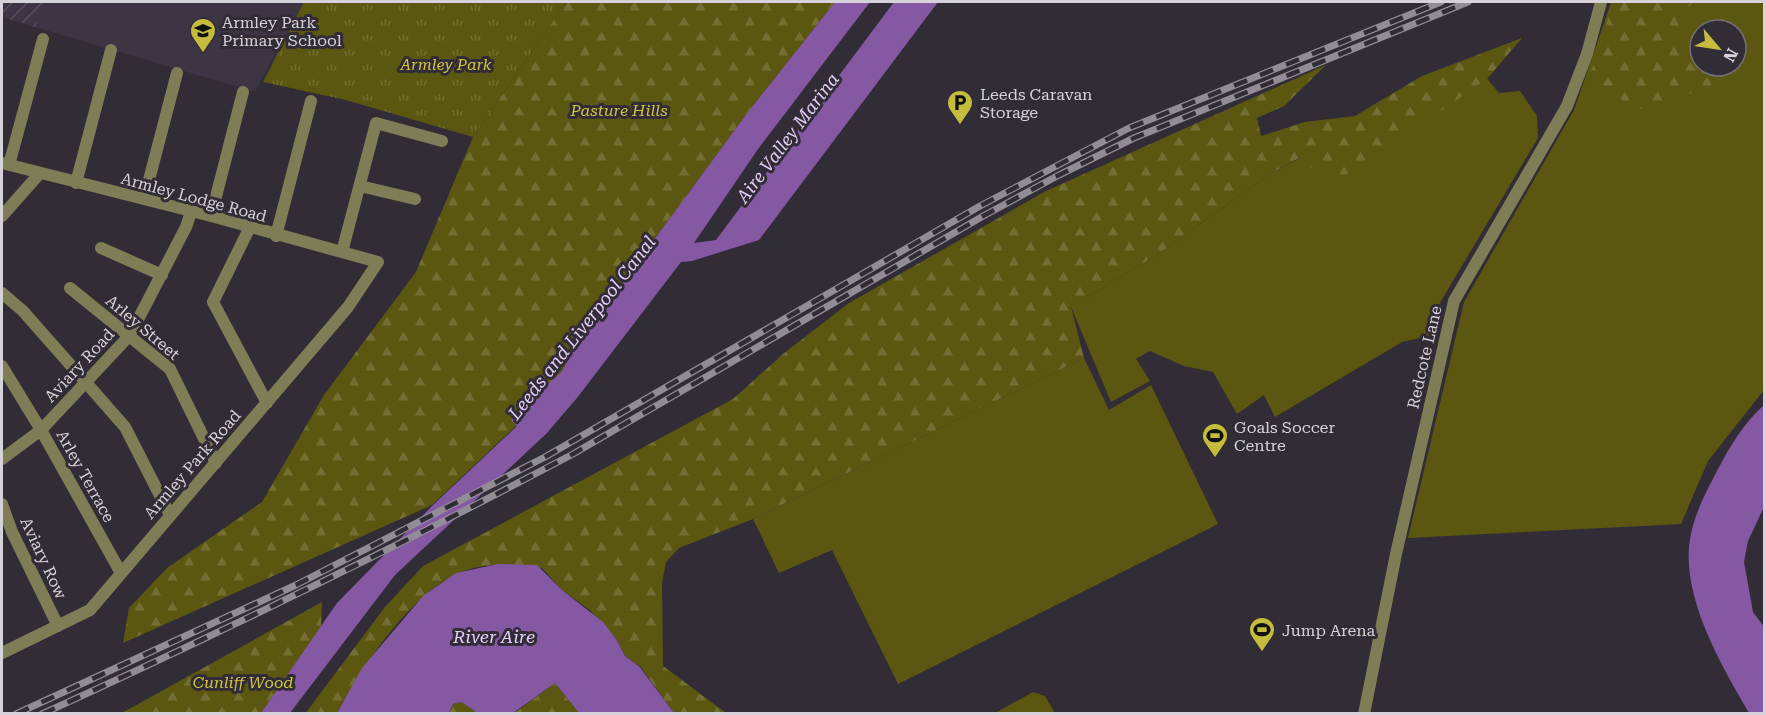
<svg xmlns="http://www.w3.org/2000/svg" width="1766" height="715" viewBox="0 0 1766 715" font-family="'Roboto Serif',serif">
<defs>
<pattern id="industrial-furrows" width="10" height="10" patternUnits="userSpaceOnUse" patternTransform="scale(1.5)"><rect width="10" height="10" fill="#3d3444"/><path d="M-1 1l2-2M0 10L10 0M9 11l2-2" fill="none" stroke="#58505e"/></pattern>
<pattern id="forest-firs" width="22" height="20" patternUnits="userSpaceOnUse" patternTransform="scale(1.5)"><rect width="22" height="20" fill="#5c5710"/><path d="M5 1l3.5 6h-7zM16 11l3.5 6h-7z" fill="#736e32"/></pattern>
<pattern id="park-tufts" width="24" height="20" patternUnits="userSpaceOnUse" patternTransform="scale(1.5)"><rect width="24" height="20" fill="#5c5710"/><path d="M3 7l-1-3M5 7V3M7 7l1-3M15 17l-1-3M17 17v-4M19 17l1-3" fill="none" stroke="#736e32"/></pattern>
</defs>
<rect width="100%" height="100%" fill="#322c37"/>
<path fill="#3d3444" d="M47 2H304L255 92 35 27Z"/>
<path fill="url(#industrial-furrows)" d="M2 2H47L35 27 2 17Z"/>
<path fill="#5c5710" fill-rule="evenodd" d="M1613 2H1764V390L1708 461 1681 524 1408 538 1464 302 1574 110 1611 3ZM1700 30H1736V66H1700Z
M1475 64 1499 93 1520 91 1537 116 1538 138 1441 301 1429 336 1402 342 1275 417 1264 395 1237 414 1213 372 1184 366 1150 351 1136 359 1150 381 1111 402 1071 307 1155 256 1270 174Z
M1084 358 1109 410 1151 385 1218 524 898 684 832 550 779 573 753 519Z
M1033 692 1045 696 1055 713H995Z"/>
<path fill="url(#forest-firs)" d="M566 2H835L748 112 576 346 562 371 511 420 517 425 432 505 123 643 129 608 167 568 262 502 324 395 416 272 473 137Z
M1611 2H1696L1680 11 1691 64 1716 76 1721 88 1676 96 1635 111 1623 104 1618 86 1581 89 1601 51Z
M1522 38 1487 79 1350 174 1320 175 1299 158 1270 174 1155 256 1071 307 1084 358 753 519 679 548 666 562 662 583 663 666 726 713H674L640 666 625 656 616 639 590 610 562 590 542 568C521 566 499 563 478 567 419 578 364 664 337 713L305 714 385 607 423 566 733 399 783 354 849 303 1046 191 1326 65 1284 106 1257 118 1261 136 1305 122 1355 116 1422 76Z
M322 602 321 627 261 713H122Z
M555 683 579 713 513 714Z
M461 702 475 711 474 713 449 714 453 704Z"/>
<path fill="url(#park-tufts)" d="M304 2H566L473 137 346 100 263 82Z"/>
<path fill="#8558a4" d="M835 2H870L758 149 694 243 716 240 894 2H938L759 240 692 261 681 262 577 398 546 434 395 575 290 713H261L337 603 432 506 517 426 511 420 562 371 576 346 748 112Z
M1764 405V507L1748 541 1744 562 1753 612 1764 627V713H1749C1721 665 1678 592 1691 534 1695 513 1707 490 1717 471 1730 446 1743 424 1764 405Z
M498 564 537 565 562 590 603 622 616 639 625 656 639 666 674 713H579L555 683 513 713H474L475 711 461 702 453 704 449 713H337L362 668 423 596 456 573Z"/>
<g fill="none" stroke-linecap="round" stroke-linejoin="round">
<path stroke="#7f7d56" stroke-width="12" d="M2 163 211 216 378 262 348 307 90 610 2 653
M9 165 43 39
M76 183 111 50
M360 186 415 199
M144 199 177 73
M2 216 40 173
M211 216 243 92
M249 229 213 302 267 403
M276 236 311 101
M101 248 162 275
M342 252 376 123 442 141
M70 288 170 369 216 463
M2 293 23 311 125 427 170 515
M2 366 41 430 121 573
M2 459 41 430 130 335 186 227 191 212
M2 504 12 532 58 626
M1364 714 1396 554 1454 301 1567 106 1587 54 1601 2"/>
<defs>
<path id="rail" d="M16 714 296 585 545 457 980 206 1129 128 1441 2
M42 714C222 632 399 546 573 454L985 215 1059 175 1134 138 1468 2"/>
</defs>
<use href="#rail" stroke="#918c95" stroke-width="7"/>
<use href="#rail" stroke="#322c37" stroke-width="4.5" stroke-dasharray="14" stroke-linecap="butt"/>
</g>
<defs>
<symbol id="school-pin" viewBox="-11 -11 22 30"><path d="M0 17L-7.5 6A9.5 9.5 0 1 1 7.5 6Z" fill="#c5bc3d" stroke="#322c37"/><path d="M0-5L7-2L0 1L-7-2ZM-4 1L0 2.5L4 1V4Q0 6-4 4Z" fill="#111"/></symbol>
<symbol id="parking-pin" viewBox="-11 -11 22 30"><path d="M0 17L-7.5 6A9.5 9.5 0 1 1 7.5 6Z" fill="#c5bc3d" stroke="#322c37"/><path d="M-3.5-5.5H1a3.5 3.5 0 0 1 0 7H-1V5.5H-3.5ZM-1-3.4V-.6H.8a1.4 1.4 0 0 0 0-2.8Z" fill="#111"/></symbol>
<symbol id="stadium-pin" viewBox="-11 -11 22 30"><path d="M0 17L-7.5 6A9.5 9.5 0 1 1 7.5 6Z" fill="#c5bc3d" stroke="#322c37"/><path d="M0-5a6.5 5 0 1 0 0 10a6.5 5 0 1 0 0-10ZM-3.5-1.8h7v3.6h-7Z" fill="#111"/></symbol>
</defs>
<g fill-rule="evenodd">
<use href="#school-pin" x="188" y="16" width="30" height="40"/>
<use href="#parking-pin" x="945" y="88" width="30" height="40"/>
<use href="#stadium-pin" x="1200" y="421" width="30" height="40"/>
<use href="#stadium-pin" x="1247" y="615" width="30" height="40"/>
</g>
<g text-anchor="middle" stroke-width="6" stroke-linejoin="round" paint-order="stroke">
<g font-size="16" fill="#d6d2d9" stroke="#322c37" text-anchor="start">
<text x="222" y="28">Armley Park<tspan x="222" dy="18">Primary School</tspan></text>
<text x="980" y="100">Leeds Caravan<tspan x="980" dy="18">Storage</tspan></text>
<text x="1234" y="433">Goals Soccer<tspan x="1234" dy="18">Centre</tspan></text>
<text x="1282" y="636">Jump Arena</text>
</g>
<g font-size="16" font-style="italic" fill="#d0c63a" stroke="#322c37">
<text x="446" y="70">Armley Park</text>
<text x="619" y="116">Pasture Hills</text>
<text x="243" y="688">Cunliff Wood</text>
</g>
<g font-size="16" fill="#d6d2d9" stroke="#322c37">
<text transform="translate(194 197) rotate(15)" y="6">Armley Lodge Road</text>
<text transform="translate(143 327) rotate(40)" y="6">Arley Street</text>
<text transform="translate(1424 357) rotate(-77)" y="6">Redcote Lane</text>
<text transform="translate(79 365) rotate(-47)" y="6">Aviary Road</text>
<text transform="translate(192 464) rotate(-49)" y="6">Armley Park Road</text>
<text transform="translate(86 476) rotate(61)" y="6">Arley Terrace</text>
<text transform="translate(44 558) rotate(65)" y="6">Aviary Row</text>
</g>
<g font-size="18" font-style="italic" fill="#e4cdf7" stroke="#322c37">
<text transform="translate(788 138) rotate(-53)" y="6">Aire Valley Marina</text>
<text transform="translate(582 328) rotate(-52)" y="6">Leeds and Liverpool Canal</text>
<text x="494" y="643">River Aire</text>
</g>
</g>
<rect width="1766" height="715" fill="none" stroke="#d6d2d9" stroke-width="6"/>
<g transform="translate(1718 48) rotate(119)"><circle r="28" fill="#322c37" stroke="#746e78" stroke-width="1.5"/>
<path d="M0-4.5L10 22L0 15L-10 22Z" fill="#c5bc3d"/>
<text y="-9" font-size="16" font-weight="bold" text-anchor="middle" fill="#d6d2d9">N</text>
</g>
</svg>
